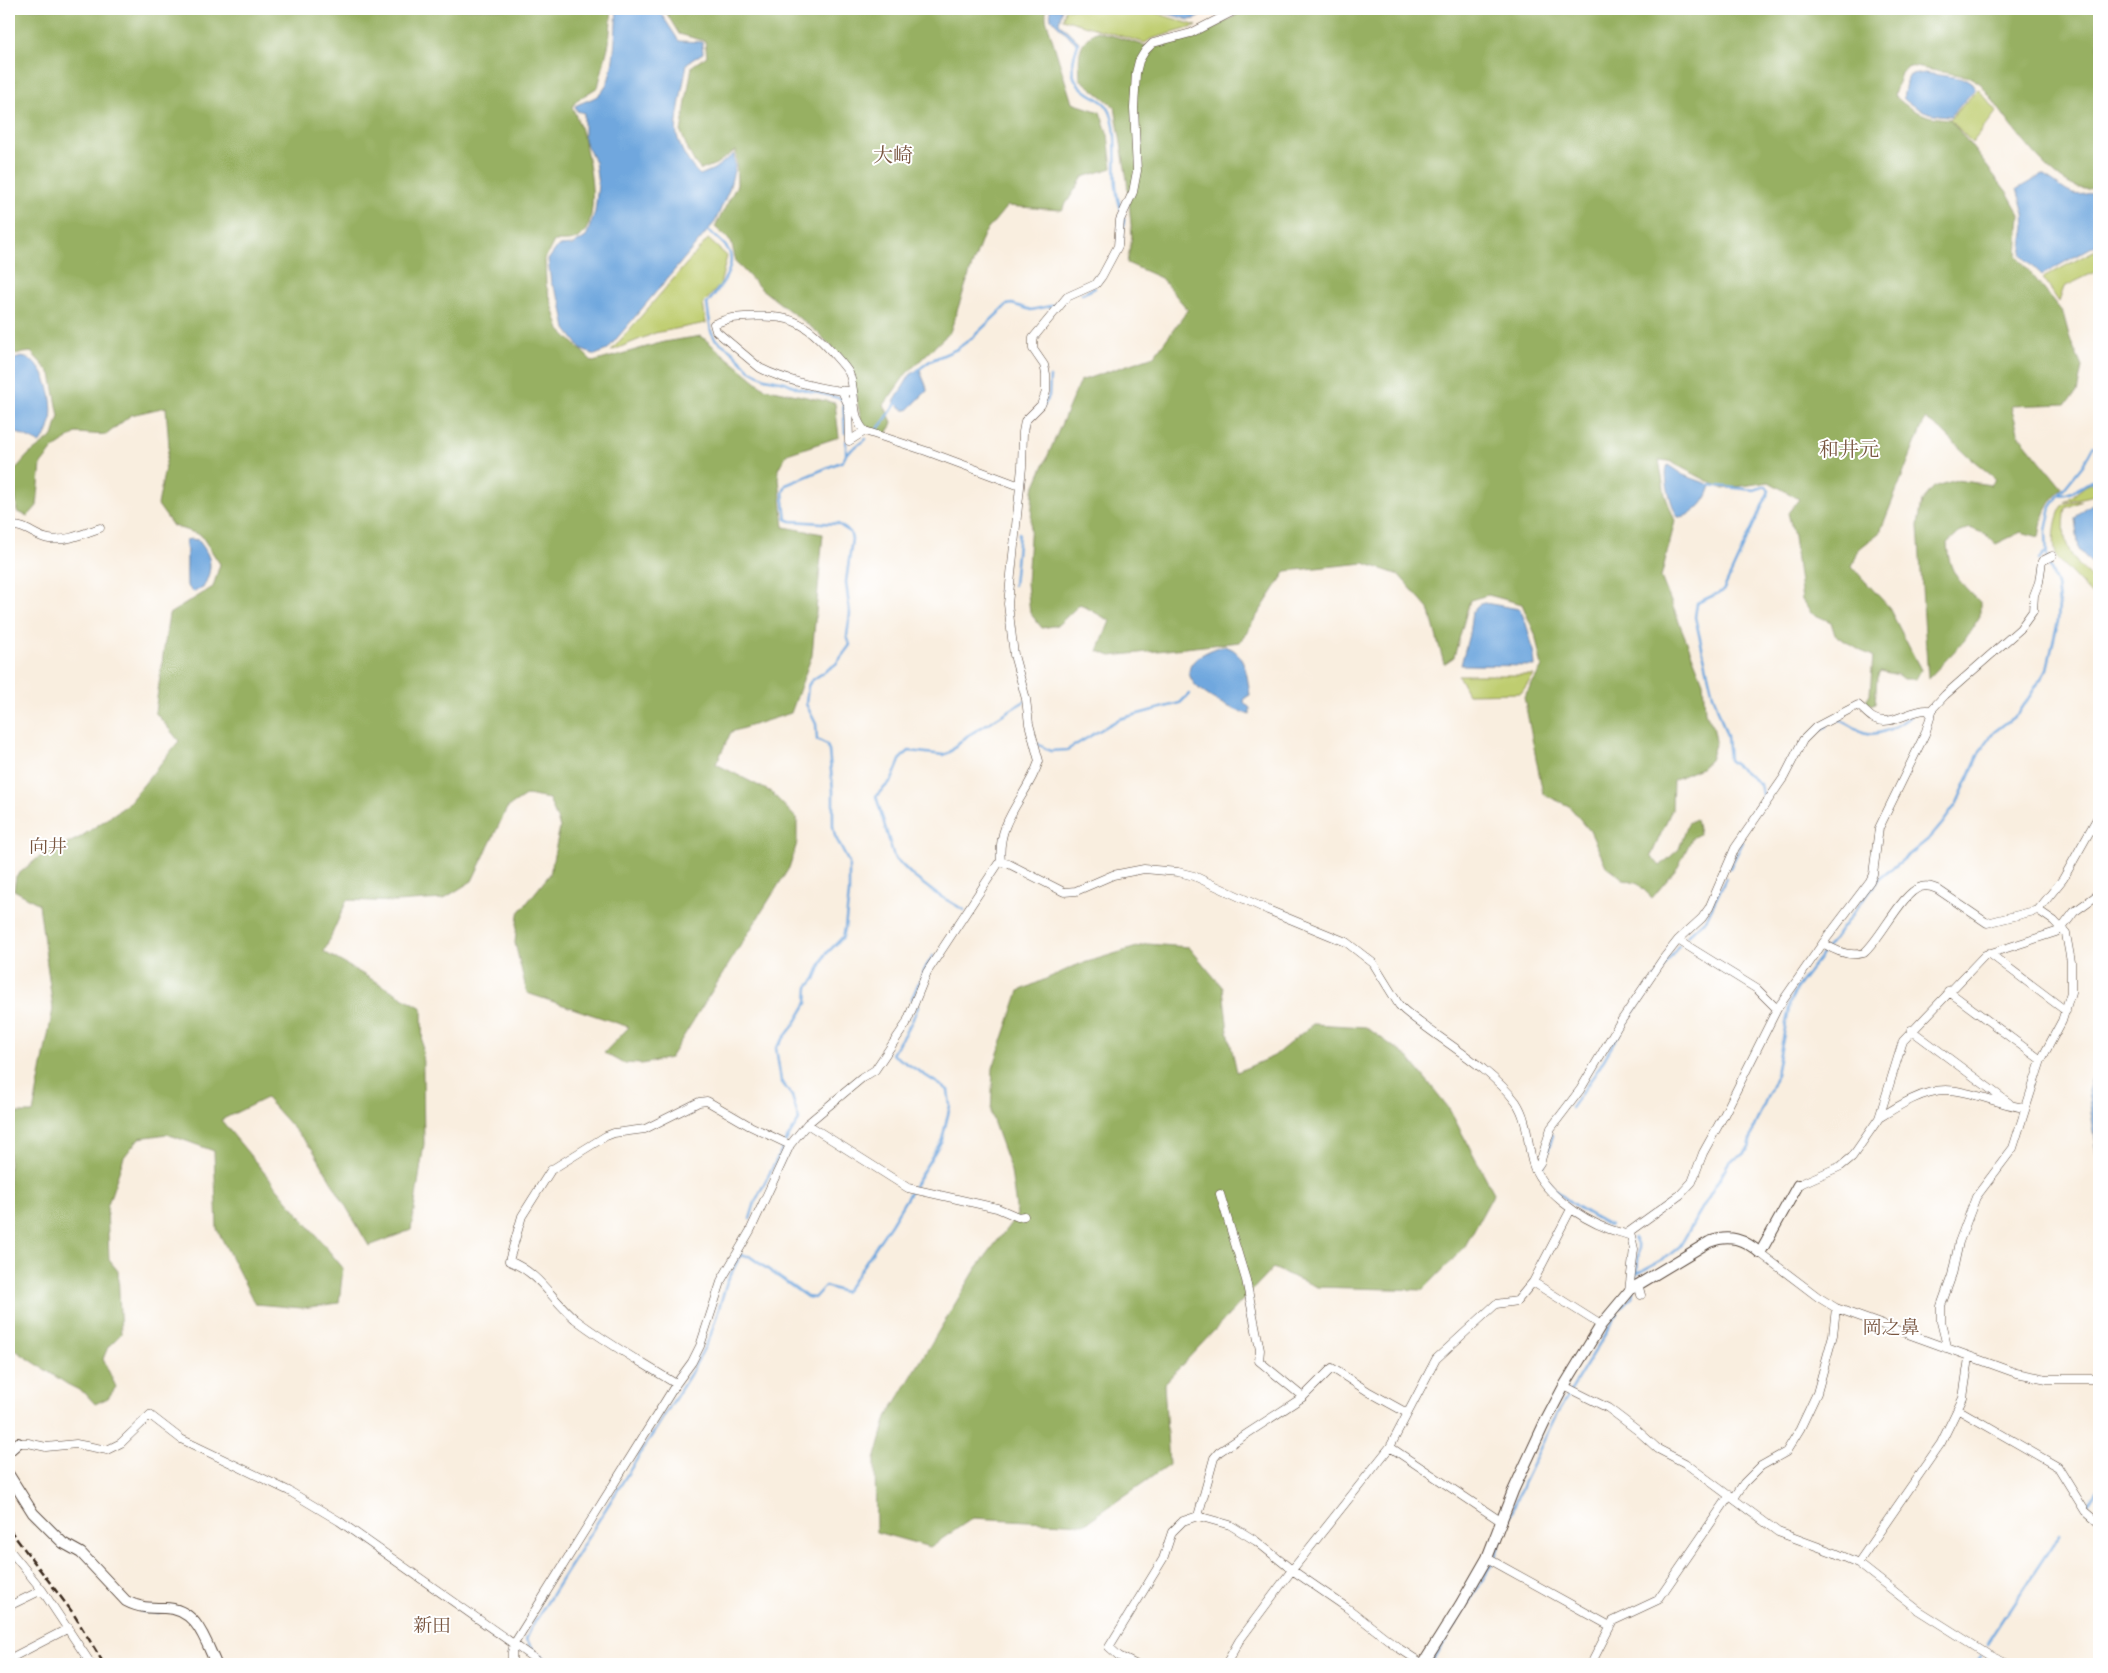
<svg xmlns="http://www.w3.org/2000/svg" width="2108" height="1673" viewBox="0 0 2108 1673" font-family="'Gentium Book Plus','Noto Serif JP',serif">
<rect width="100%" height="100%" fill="#fff"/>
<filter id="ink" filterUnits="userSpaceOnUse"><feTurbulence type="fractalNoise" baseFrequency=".02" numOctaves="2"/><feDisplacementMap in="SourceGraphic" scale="10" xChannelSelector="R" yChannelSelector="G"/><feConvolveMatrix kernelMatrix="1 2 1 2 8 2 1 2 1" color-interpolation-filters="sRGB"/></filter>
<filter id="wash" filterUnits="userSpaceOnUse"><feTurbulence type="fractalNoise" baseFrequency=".0096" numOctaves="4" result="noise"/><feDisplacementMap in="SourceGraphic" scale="20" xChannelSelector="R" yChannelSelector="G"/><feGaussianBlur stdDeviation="1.12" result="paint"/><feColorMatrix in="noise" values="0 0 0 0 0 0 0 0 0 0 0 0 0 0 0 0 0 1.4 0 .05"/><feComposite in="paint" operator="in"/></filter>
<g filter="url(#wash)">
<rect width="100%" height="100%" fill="#f9eedf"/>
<path fill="#bfcd6f" stroke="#7d7c46" d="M1065 9H1143L1197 26 1151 39 1145 43 1063 19Z
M1978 89 1997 111 1972 143 1950 119Z
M708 239 727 256 720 285 703 304 706 323 655 333 611 351Z
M2099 248V270L2064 287 2059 302 2043 278Z
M2099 480V493C2088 498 2077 498 2065 502L2085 486Z
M2076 501H2082L2066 508C2059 548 2073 560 2099 586V602L2057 558C2052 545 2054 519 2062 507 2064 503 2072 502 2076 501Z
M1458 675H1534L1521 693 1468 694Z"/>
<path fill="#97b062" stroke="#696d40" d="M9 9H612L609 43 598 87 577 100 572 107C585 132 604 211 583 234 576 243 563 241 554 241L545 259 546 285 560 330 593 362 664 342 701 336 764 388 835 403 839 437 787 454 778 469 784 527 823 534 812 655 791 713 731 732 716 764 771 792 797 819V843L789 868 670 1058 642 1064 622 1063 604 1053 629 1027 527 993 515 943 518 914 550 874 560 827 549 799 527 795 507 808 472 881 443 899 396 902 347 900 324 952 422 1008 424 1144 411 1230 369 1246 313 1150 266 1098 221 1120 343 1268 339 1303 302 1308 255 1304 217 1229 214 1151 167 1134 139 1138 124 1157 107 1207 109 1260 118 1271 121 1334 108 1347 103 1359 116 1387 108 1398 95 1404 85 1393 67 1384 9 1346V1113H33L53 1009 39 904 14 890 16 876 38 858 79 838 127 805 179 741 155 712 169 614 213 587 220 564 201 535 173 526 158 505 169 446 166 407 131 415 106 435 76 433 54 448 41 464 37 506 28 516 17 512 13 472 28 455 53 436 59 416 51 374 31 352 9 355Z
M664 9H1046V19L1072 103 1100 112 1108 135 1112 168 1083 177 1062 210 1007 206 984 234 971 269 950 332 906 374 884 405 892 422 887 435 862 425 850 365 816 331 760 288 736 262 731 241 715 227 737 185 736 150 716 164 701 170 695 163 688 150 681 132 692 66 707 56 705 41 679 34Z
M1247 9H2098L2099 186C2095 187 2089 190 2084 189 2049 185 2002 112 1981 84L1970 77 1909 66 1901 73 1894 95C1911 112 1927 118 1950 119L2007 192 2020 215 2017 256 2063 313 2070 339 2082 367 2077 393 2065 404 2011 406 2019 435 2062 488C2048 503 2042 516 2039 537L2021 532 1996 544 1985 534 1970 528 1958 533 1947 543C1949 574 1959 581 1980 602V616L1964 641 1928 679 1918 526 1922 501 1934 487 1956 480 1991 485 1996 479 1968 456 1940 429 1925 419 1880 532 1859 549 1852 567 1888 606 1921 670 1916 679H1903L1898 675 1880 671 1877 678 1875 704 1871 705 1866 700 1870 694 1873 656 1861 651 1835 635 1831 622 1811 613 1802 600 1794 536 1788 513 1799 499 1769 482 1723 489 1669 461 1659 460 1665 495 1675 521 1661 577 1703 682 1705 712 1713 726 1716 741 1710 760 1701 768 1673 780 1672 809 1651 856 1660 866 1679 849 1688 823 1696 819 1699 834 1692 838 1678 867 1652 898 1638 884 1625 880 1606 866 1590 831 1569 806 1543 794 1524 697 1542 667 1535 634 1522 604 1488 595 1470 600 1454 657 1444 664 1429 609 1399 575 1364 563 1286 571 1240 642 1111 656 1098 651 1110 621 1080 604 1058 625 1042 628 1030 613 1027 583 1033 490 1080 381 1154 356 1188 310 1161 278 1127 263 1132 236 1127 180 1115 107 1080 79C1079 57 1076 43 1097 31L1153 48 1209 31Z
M1147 944 1189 947 1223 988 1228 1032 1237 1072 1274 1056 1313 1024 1366 1027 1409 1058 1448 1107 1494 1193 1464 1248 1423 1290 1317 1287 1273 1268 1164 1384 1169 1465 1084 1524 973 1518 930 1547 876 1532 875 1460 887 1417 976 1269 1017 1215 1011 1171 991 1115 993 1068 1019 991 1077 965Z"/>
<path fill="#6fa7de" stroke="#55687e" d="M617 9H658L679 41 702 42 703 53 687 63C685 78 674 124 677 135 680 149 689 165 700 175L714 169 734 154 735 167 729 190 715 222 607 350 595 355 582 350 566 329 561 302 551 283 548 260 558 246 573 245 586 237 595 212 598 185 595 162 584 140V113L577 111 575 106C582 102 594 99 600 94 616 80 615 29 617 9Z
M1050 9H1062L1059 23 1079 42 1077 44 1051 19Z
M1152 9H1213L1195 19 1189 20Z
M1925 73 1966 79 1972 83 1975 89 1951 116C1934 116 1915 110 1903 98L1906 82 1910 75Z
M2042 175C2067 188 2068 202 2099 190V243L2042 275 2021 255 2025 226 2024 213 2017 189Z
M21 357C51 359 63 427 39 443L9 429V361Z
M920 368C921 377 927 384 927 391L908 410H904L894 402 910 375Z
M1668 465 1683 475 1711 485C1708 500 1694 517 1678 517 1672 509 1662 474 1668 465Z
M2099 502V571L2079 550 2075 519C2082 508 2088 505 2099 502Z
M191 539 198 540C213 558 213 568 203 588L193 592 187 586C186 571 188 556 186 540Z
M1485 603 1519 609C1526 617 1535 654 1535 666L1461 665 1469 634 1472 612 1478 605Z
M1222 646C1246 648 1247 677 1250 695L1245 698 1244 702 1250 708V715C1212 703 1151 669 1222 646Z
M2099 1055V1165L2088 1091Z"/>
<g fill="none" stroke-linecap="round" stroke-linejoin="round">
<path stroke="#6fa7de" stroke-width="2.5" d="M1076 42 1078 44C1069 69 1069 82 1093 96 1098 99 1105 102 1108 108 1123 132 1108 182 1122 211
M707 229C713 235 725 243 729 251 737 268 717 291 707 304L711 331 715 339 732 351 750 370 765 378 785 382 798 388 843 399 845 433
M1121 248 1124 219
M1082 294 1095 288
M918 370 930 361 957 349 973 337 1007 305 1012 304 1031 310 1055 305
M1043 407 1049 396 1050 377
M875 432 885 420 897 402
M847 453 866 439
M1707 485 1754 490 1766 486 1769 491 1723 591 1697 603 1695 617 1713 695 1727 736 1729 760 1760 784 1763 799
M2059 495 2083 465 2093 446
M2039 560 2046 552
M1014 585 1019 533
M1838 719C1846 722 1854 728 1863 732 1879 738 1897 726 1910 717
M1816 731 1827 726
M1038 744 1050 751 1067 750 1119 719 1180 703 1189 694
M1730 868 1743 842
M964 910 935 893 914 877 894 857 876 796 892 780 901 758 909 751 944 755 950 752 967 736 1025 701
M1687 936 1707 918 1726 878
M911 1000 926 967 933 956
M1571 1108 1599 1068 1626 1022 1679 945
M1543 1167 1553 1135
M1542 1172C1556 1197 1586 1213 1610 1226
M750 1219 755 1202 787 1139 799 1120 792 1096 781 1081 776 1048 794 1025 807 1003 808 987 815 979 825 955 843 937 845 928 849 894V863L835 836 833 826V790L829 751 827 745 817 740 816 724 806 704 808 686 811 681 836 664 850 645 847 636 850 614 846 582 852 539 850 532 838 524 791 521 786 519 783 493 786 485 843 461 846 455V441
M1634 1238 1639 1249 1637 1273
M741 1256H749L807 1297 814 1298 825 1286 844 1292 848 1288 891 1224 942 1140 950 1106 948 1090 892 1054 911 1023 919 1005
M1635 1283 1637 1273 1667 1257 1680 1246 1729 1162 1742 1155 1749 1148 1754 1127 1775 1079 1790 1003 1796 989 1878 880 1931 837 1942 824 1957 803 1980 751 1994 732 2019 713 2047 669 2058 621 2059 604 2057 585 2047 559 2046 531 2051 507 2059 495C2073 495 2085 483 2099 477
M1621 1308 1632 1297 1633 1291
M2085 1508 2099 1486
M141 1611 158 1613
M1988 1643 2060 1533
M552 1664 536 1653 526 1640 531 1628 691 1373 710 1337 727 1282 741 1254
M1431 1664 1492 1564 1523 1484 1555 1417 1618 1313
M1974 1664 1980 1655"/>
</g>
</g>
<g filter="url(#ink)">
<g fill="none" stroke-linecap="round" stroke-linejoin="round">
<defs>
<path id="street" d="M842 391 848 404 849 441 865 431
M852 391C829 392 781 379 760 368L716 331 714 324C720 322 726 319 732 318 747 316 780 315 793 321 809 327 821 340 832 352 837 358 845 366 849 373 857 391 850 417 865 431L926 451 1020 486
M9 527C25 523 34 537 49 539 66 542 85 533 100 528
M1931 715 1933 708 1945 695 2020 629 2033 611 2034 595 2039 582 2042 561 2052 556
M1001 862C996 819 1027 798 1039 761L1029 724 1026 699 1014 655 1008 604 1022 467 1023 432 1025 421 1041 405 1046 392V374L1044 365 1033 349V338L1067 297 1096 284 1102 276 1118 246 1120 220 1133 192 1137 171 1134 108 1136 73 1139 61 1145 51 1153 43 1191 33 1238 9
M1001 862 1009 864 1064 892 1076 891 1113 875 1144 869 1178 872 1194 876 1268 910 1346 942 1373 963 1399 1005 1404 1010C1438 1039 1490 1067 1516 1102 1528 1120 1527 1141 1532 1161 1540 1191 1581 1219 1609 1229 1617 1232 1624 1233 1631 1236L1634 1249 1629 1291
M1678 940 1757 989 1777 1009 1823 943
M1989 953 2066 1011
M1948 991 2041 1060
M1911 1030 2009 1103
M1879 1118C1898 1106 1923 1090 1946 1090 1969 1090 2001 1105 2025 1108
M807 1124 908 1188 997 1208 1018 1217 1024 1216
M1535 1170 1540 1163 1551 1128 1580 1090 1619 1024 1663 959 1678 940 1702 918 1709 908 1735 848 1784 777 1803 740 1816 727 1858 705C1863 709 1868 715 1873 718 1890 728 1910 709 1928 710L1931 715 1925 734 1879 828 1873 874 1870 881 1823 943C1835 951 1850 957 1864 953 1881 939 1902 892 1921 887 1927 885 1932 887 1937 889L1987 923 2038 910
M1798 1185 1841 1166 1852 1157 1879 1118 1903 1041 1985 955 2056 932 2062 928 2074 912 2099 894
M1220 1194 1246 1280 1260 1350 1259 1361 1303 1397 1332 1368 1369 1392 1407 1413
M1626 1234 1680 1195 1692 1182 1703 1153 1724 1115 1777 1009
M1760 1253 1818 1297 1836 1308 2016 1373 2047 1379H2099
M1533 1282 1601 1325
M1638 1284 1641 1295
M1946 1348V1342L1941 1322V1306L1952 1275 1959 1242 1976 1197 2013 1148 2041 1060 2062 1021 2071 992V962L2066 934 2054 921 2038 910 2063 879 2099 815
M676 1384C643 1363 606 1343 575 1319 550 1298 541 1274 509 1261L522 1216 551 1170 606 1136 614 1133 645 1129 699 1102 707 1101 750 1126 790 1145
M1564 1386 1608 1408 1637 1430 1658 1449 1685 1463 1778 1532 1835 1553 1858 1563 1918 1610 1986 1653 2010 1664
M1959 1410 2058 1467 2085 1511 2099 1523
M18 1443H28L46 1447 76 1444 107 1450 121 1443 150 1415 181 1439 289 1491 339 1521 542 1664
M1390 1447 1502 1522
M1734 1498 1744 1483 1761 1466 1786 1452 1800 1429 1817 1393 1833 1335 1836 1308
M1198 1516 1214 1458 1219 1452 1303 1397
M9 1555 12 1553 42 1590 91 1664
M1487 1558 1610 1626
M1858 1563 1941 1443 1963 1398 1969 1358
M9 1606 42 1590
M9 1659 69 1628
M512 1664V1652L514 1644 676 1384 692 1362 700 1346 722 1279 750 1231 790 1145 807 1124 862 1078 875 1070 906 1024 927 972 998 864 1001 862
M1135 1664 1119 1656 1109 1647 1163 1559 1172 1532 1183 1521 1198 1516 1230 1525 1256 1541 1292 1570 1346 1607 1400 1649 1423 1664
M1226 1664 1239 1641 1292 1570 1390 1447 1436 1359 1496 1304 1517 1301 1533 1282 1571 1209
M1591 1664 1613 1621 1658 1600 1730 1495"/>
<path id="secondary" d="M9 1451 18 1443
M9 1475 33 1513 63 1543 81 1553 126 1601C139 1608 150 1608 164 1608 197 1608 205 1640 216 1664
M1423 1664 1460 1605 1487 1558 1513 1491 1544 1424 1564 1386 1601 1325 1631 1289 1709 1242C1730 1234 1744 1239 1760 1253L1798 1185"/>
</defs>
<use href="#street" stroke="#58473b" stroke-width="9"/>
<use href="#secondary" stroke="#58473b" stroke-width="12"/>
<use href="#street" stroke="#fff" stroke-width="8"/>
<use href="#secondary" stroke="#fff" stroke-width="10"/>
<path stroke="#3b2a1e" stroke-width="2.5" stroke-dasharray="8 4" stroke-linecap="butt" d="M9 1529 73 1613 104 1664"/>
</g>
</g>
<g text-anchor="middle" stroke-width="4" stroke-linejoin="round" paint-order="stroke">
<g font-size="19" fill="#795640" stroke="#fff">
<text x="48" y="853">向井</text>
<text x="1891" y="1334">岡之鼻</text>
<text x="432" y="1632">新田</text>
</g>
<g font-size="20" fill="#795640" stroke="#fff">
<text x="893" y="162">大崎</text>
<text x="1849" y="456">和井元</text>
</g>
</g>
<rect width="2108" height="1673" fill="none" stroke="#fff" stroke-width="30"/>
</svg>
